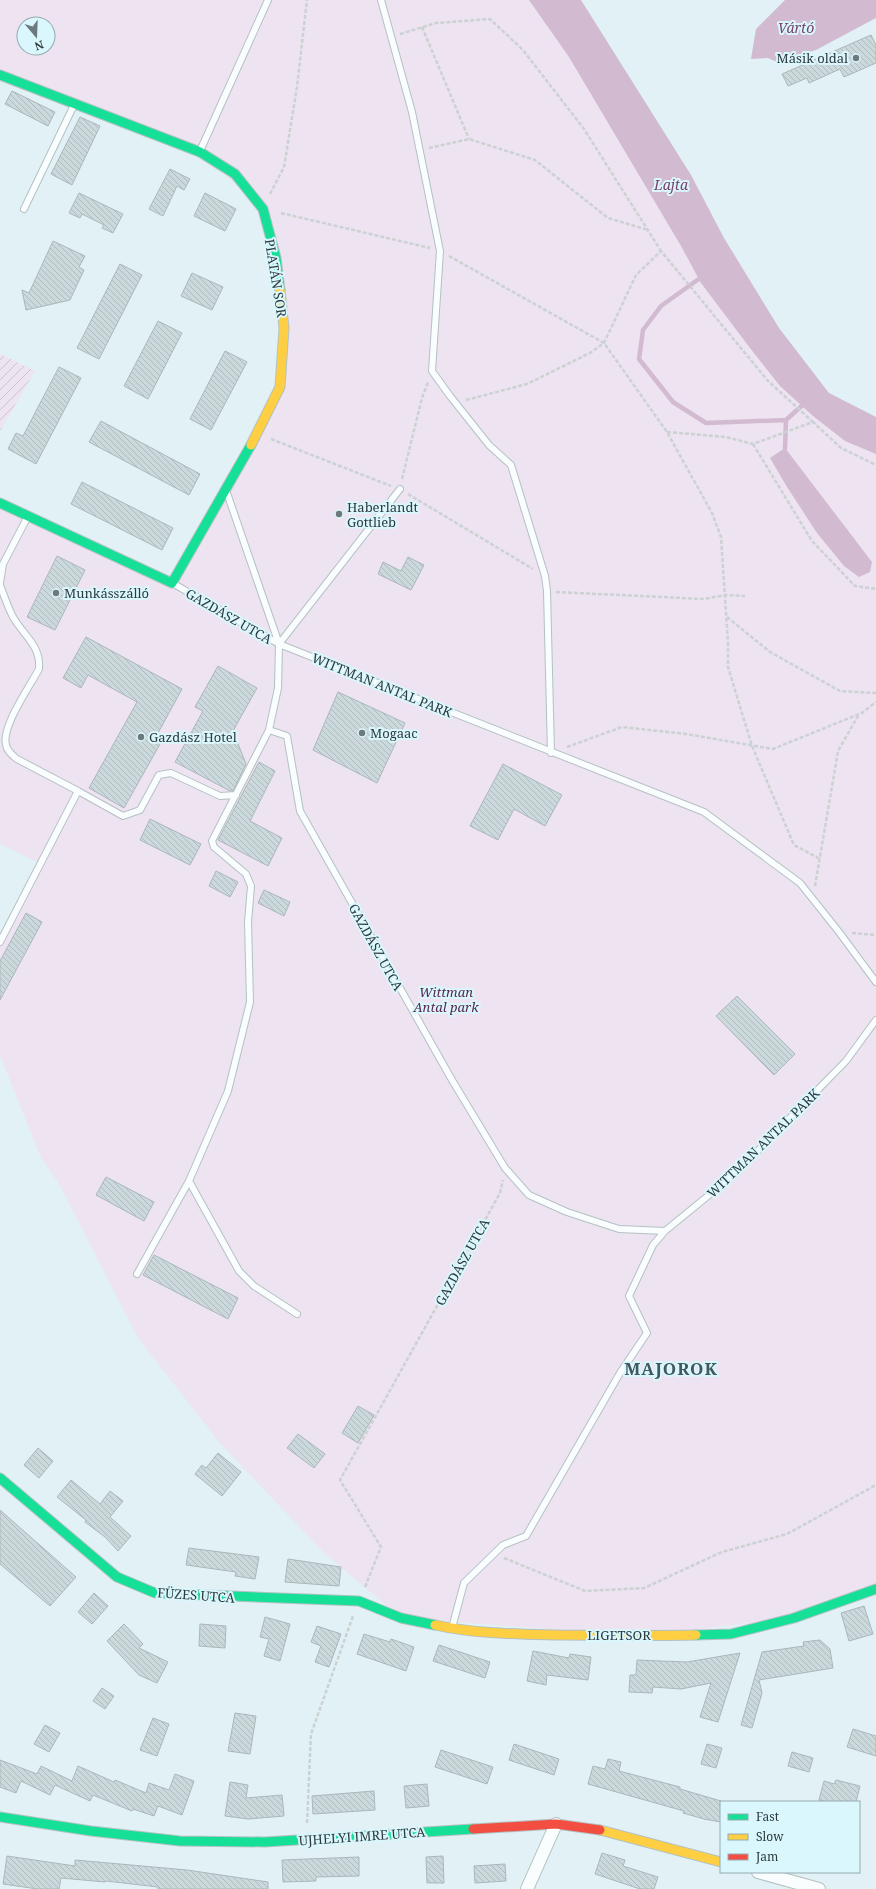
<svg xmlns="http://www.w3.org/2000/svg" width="876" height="1889" viewBox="0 0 876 1889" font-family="'Noto Serif',serif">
<defs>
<pattern id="garden-furrows" width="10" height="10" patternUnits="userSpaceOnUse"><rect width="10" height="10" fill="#ede3f1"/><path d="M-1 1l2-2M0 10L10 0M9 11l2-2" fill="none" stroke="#ccc4d0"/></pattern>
<pattern id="building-back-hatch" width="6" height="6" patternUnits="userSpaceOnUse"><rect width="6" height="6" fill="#ccd9dc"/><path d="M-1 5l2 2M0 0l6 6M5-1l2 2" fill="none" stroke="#b0bbbe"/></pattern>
</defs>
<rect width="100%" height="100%" fill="#e1f1f5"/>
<path fill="#ede3f1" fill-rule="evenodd" d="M0 0H559L759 322 853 418 876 425V1589L794 1618 640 1636 401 1618 323 1552 219 1442 138 1338 58 1182 41 1158 0 1055V942L39 863 0 844V503L172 583 280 387 284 328 263 209 200 152 0 75ZM24 24H48V48H24Z"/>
<path fill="url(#garden-furrows)" d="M0 354 35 371 0 431Z"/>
<path fill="#d2bad0" d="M529 0H581L691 175 724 238 779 328 829 393 876 417V454L845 441 813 416 780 386 750 348 701 283 681 246 569 57Z
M785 0H876V18L816 50 777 62 768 58 751 59 756 29Z
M785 448 872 562 870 572 859 577 844 566 817 533 787 487 770 458Z"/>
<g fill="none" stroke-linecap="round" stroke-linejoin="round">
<path stroke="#d2bad0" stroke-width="4.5" d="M703 276 661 306 643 330 639 359 673 402 706 423 786 420 806 402
M785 448 786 420"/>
</g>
<path fill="url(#building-back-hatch)" stroke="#abb7ba" d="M871 35 876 45V63L844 77 840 69 809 83 807 78 788 86 782 74Z
M12 91 55 112 48 126 5 104Z
M80 117 100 126 72 185 51 174Z
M170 169 190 179 184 190 177 186 163 216 149 209Z
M79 193 123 214 113 233 102 228 104 225 82 214 80 218 69 213Z
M205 193 236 209 225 231 194 216Z
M53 241 85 256 79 267 84 270 70 300 26 310 22 290 29 293Z
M120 264 142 275 99 359 77 348Z
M192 273 223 287 212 310 181 296Z
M158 321 182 333 148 399 124 386Z
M225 351 247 362 211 430 190 419Z
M59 367 81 378 36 464 8 449 16 433 23 436Z
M101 421 200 474 189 495 89 442Z
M82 482 173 528 162 550 71 504Z
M57 556 85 570 55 630 27 617Z
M408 557 424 565 411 590 378 574 383 562 401 571Z
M86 637 182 689 158 733 164 737 124 808 89 788 137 702 88 675 81 688 63 678Z
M218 666 257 688 233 731 246 764 233 791H230L175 762 203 711 195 707Z
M338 692 405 723 377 783 313 750Z
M259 762 275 771 250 821 282 838 268 866 218 840Z
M503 764 562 795 545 826 514 809 498 840 470 826Z
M150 819 201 844 190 865 140 840Z
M216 871 238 882 230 897 209 886Z
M264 890 290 902 284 916 258 903Z
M26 913 42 922 0 1000V961Z
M737 996 795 1054 774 1075 716 1016Z
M106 1177 154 1202 144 1221 96 1195Z
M154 1255 238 1298 228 1319 143 1275Z
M358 1406 374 1415 358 1443 342 1433Z
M298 1434 325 1454 314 1468 287 1448Z
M38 1448 53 1461 39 1478 24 1465Z
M218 1453 241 1472 222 1496 195 1474 202 1465 206 1468Z
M71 1480 100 1504 110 1491 123 1501 110 1517 131 1536 118 1551 105 1537 85 1522 86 1520 57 1497Z
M0 1510 76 1577 50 1606 0 1564Z
M189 1548 259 1557 255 1579 235 1576 236 1572 186 1565Z
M288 1559 341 1567 339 1586 285 1582Z
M94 1593 108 1606 92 1624 78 1612Z
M864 1606 873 1634 849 1641 841 1613Z
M265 1617 290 1624 280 1661 264 1656 269 1639 260 1637Z
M124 1624 143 1644 139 1648 168 1662 157 1683 139 1675 107 1641Z
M200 1624 226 1626 225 1648 199 1646Z
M317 1626 341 1634 329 1667 315 1662 321 1646 311 1642Z
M364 1634 390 1642 391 1639 414 1647 406 1671 357 1654Z
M820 1640 830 1649 833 1668 759 1680 762 1693 752 1728 741 1725 762 1652 804 1646 803 1642Z
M439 1645 490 1662 485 1678 433 1661Z
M533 1651 569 1658 570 1654 591 1657 588 1680 547 1675 546 1685 527 1681Z
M740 1653 718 1722 700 1717 711 1683 681 1689 653 1687 652 1693 629 1692 630 1675H636L637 1660 687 1662Z
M102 1688 114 1696 105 1709 93 1701Z
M235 1713 256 1716 250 1754 228 1751Z
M153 1718 169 1724 157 1756 140 1750Z
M45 1725 60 1733 49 1752 34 1744Z
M853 1729 876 1736V1756L847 1747Z
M514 1744 559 1759 554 1775 509 1760Z
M707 1744 722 1748 716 1768 701 1764Z
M441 1750 493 1767 487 1784 435 1767Z
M792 1752 813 1758 809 1772 788 1766Z
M608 1759 621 1762 619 1771 680 1787V1789L721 1801V1822L704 1819 683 1813 684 1811 588 1784 593 1766 605 1769Z
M0 1760 37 1774 41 1766 72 1781 78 1766 114 1782 115 1780 146 1793 149 1783 169 1790 175 1774 194 1781 182 1815 158 1806 154 1816 133 1809 132 1811 93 1795 90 1801 55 1785 50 1795 21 1781 16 1793 0 1787Z
M836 1780 860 1786 856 1802H827L819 1800 824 1781 834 1784Z
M230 1782 248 1785 246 1798 282 1795 284 1816 248 1819 225 1816Z
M427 1784 429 1806 406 1808 404 1786Z
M374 1791 375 1810 313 1814 312 1796Z
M602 1853 625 1860 623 1866 658 1877 654 1889H640L595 1874Z
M7 1856 75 1866V1860L187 1870 268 1882V1889H158V1887L106 1881 105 1882 61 1878 59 1889H38L3 1884Z
M443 1856 444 1883H427L426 1857Z
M359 1857V1876L316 1877V1881L283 1882 282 1860Z
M505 1864 506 1881 475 1883 474 1866Z"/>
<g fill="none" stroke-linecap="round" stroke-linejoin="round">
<defs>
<path id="lane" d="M381 0 412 112 440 251 432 371 450 396 489 445 511 465 545 576 547 591 551 753
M200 151 268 0
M24 209 74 105
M227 493 279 644 278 688 269 730 287 736 300 811 452 1080 505 1168 529 1195 567 1212 619 1229 665 1231 736 1173 846 1061 876 1020
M0 583 3 564 27 518
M174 584 279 644 704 812 800 883 839 932 876 982
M0 585C4 595 7 605 12 615 22 635 41 644 39 669 30 686 1 727 6 745 7 751 12 755 17 759L78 791 0 942
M279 644 400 489
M78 791 123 816 140 810 159 775 171 773 220 796 236 795
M189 1181 239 1271 254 1286 297 1314
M137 1274 189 1181 228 1091 250 1002 248 922 251 886 246 874 214 847 212 841 269 730
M452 1628 464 1583 503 1545 526 1536 620 1373 647 1333 629 1296 653 1245 665 1231"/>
<path id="street" d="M758 1872 819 1889
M527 1889 556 1824"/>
<path id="fast" d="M0 75 200 152 235 174 263 209 276 258 280 290
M0 503 172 583 251 445
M0 1478 117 1577 155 1593 359 1601 401 1618 435 1625
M696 1635 731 1634 794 1618 876 1589
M0 1817 91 1831 180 1841 265 1842 473 1829"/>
<path id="slow" d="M251 445 280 387 284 328 280 290
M435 1625C476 1634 517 1634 559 1635 605 1635 650 1636 696 1635
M600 1830 721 1862"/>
<path id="jam" d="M473 1829 556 1824 600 1830"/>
</defs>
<use href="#lane" stroke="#b4c1c3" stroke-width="8"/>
<use href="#street" stroke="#b4c1c3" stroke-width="14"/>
<use href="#fast" stroke="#b4c1c3" stroke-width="11"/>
<use href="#slow" stroke="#b4c1c3" stroke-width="11"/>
<use href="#jam" stroke="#b4c1c3" stroke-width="11"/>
<path stroke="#ccd2d2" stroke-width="2.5" stroke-dasharray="4 2" stroke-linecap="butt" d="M422 27 469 139
M400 34 436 23 490 19 523 50 584 129 661 251
M429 148 469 139 535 160 608 218 648 230
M270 194 284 167 297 87 307 0
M281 213 430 248
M449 256 604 343 667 432 712 513 721 537 728 643V667L752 746 794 845 820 859
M466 400 527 384 590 353 604 343 636 275 661 251 768 381 813 422
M667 432 726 437 753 444 813 422 841 448 876 465
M271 439 391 486
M753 444 812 541 855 586 876 589
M402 479 422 398 428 382
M408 494 533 569
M556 592 704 599 725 595 745 596
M727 617 770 652 840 691 876 693
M567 747 622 727 686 734 773 749 862 713 876 702
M815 886 838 751 859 714
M852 933 876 935
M504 1558 585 1591 644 1588 722 1552 787 1534 876 1485
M365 1587 381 1547 340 1480 500 1193 503 1180
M307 1823 311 1734 353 1616"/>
<use href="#lane" stroke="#fafdfe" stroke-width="6"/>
<use href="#street" stroke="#fafdfe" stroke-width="12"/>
<use href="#fast" stroke="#16e098" stroke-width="9"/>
<use href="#slow" stroke="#ffcf43" stroke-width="9"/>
<use href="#jam" stroke="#f24e42" stroke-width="9"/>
</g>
<g fill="#6d797d" stroke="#d9f7fd" stroke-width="1.5">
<circle cx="856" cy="58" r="4"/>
<circle cx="339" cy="514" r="4"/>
<circle cx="56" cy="593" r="4"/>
<circle cx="362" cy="733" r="4"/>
<circle cx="141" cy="737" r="4"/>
</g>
<g text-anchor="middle" stroke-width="4" stroke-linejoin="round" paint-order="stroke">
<g font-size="13" fill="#2e393c" stroke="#d9f7fd" text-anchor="start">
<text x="848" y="63" text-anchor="end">Másik oldal</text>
<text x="347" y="512">Haberlandt<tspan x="347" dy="15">Gottlieb</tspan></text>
<text x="64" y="598">Munkásszálló</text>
<text x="370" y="738">Mogaac</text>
<text x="149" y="742">Gazdász Hotel</text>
</g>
<g font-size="13" fill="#2e393c" stroke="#d9f7fd">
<text transform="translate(276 278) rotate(81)" y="5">PLATÁN SOR</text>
<text transform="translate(229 616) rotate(30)" y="5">GAZDÁSZ UTCA</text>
<text transform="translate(382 685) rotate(22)" y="5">WITTMAN ANTAL PARK</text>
<text transform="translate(376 947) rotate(61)" y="5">GAZDÁSZ UTCA</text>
<text transform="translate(763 1143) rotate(-44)" y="5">WITTMAN ANTAL PARK</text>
<text transform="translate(462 1262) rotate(-61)" y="5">GAZDÁSZ UTCA</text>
<text transform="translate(196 1595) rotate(4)" y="5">FÜZES UTCA</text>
<text x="619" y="1640">LIGETSOR</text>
<text transform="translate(362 1836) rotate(-4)" y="5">UJHELYI IMRE UTCA</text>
</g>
<g font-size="13" font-style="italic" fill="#5a264e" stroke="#d9f7fd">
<text x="446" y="997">Wittman<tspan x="446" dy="15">Antal park</tspan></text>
</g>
<g font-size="14" font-style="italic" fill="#78426b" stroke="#d9f7fd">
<text x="796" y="33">Vártó</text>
<text x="671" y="190">Lajta</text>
</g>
<g font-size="17" font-weight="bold" letter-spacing="1" fill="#40595f" stroke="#d9f7fd">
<text x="671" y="1375">MAJOROK</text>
</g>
</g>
<rect x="720" y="1801" width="140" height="72" fill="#d9f7fd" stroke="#95abb0"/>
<rect x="728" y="1814" width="20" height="6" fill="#16e098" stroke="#95abb0"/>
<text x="756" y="1821" font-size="12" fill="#2e393c">Fast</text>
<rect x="728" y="1834" width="20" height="6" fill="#ffcf43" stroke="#95abb0"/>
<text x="756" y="1841" font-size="12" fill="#2e393c">Slow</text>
<rect x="728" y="1854" width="20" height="6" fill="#f24e42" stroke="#95abb0"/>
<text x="756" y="1861" font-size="12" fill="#2e393c">Jam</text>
<g transform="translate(36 36) rotate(161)"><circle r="19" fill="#d9f7fd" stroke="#95abb0"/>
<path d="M0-3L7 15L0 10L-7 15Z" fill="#6d797d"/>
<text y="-6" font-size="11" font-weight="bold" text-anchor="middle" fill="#2e393c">N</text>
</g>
</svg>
